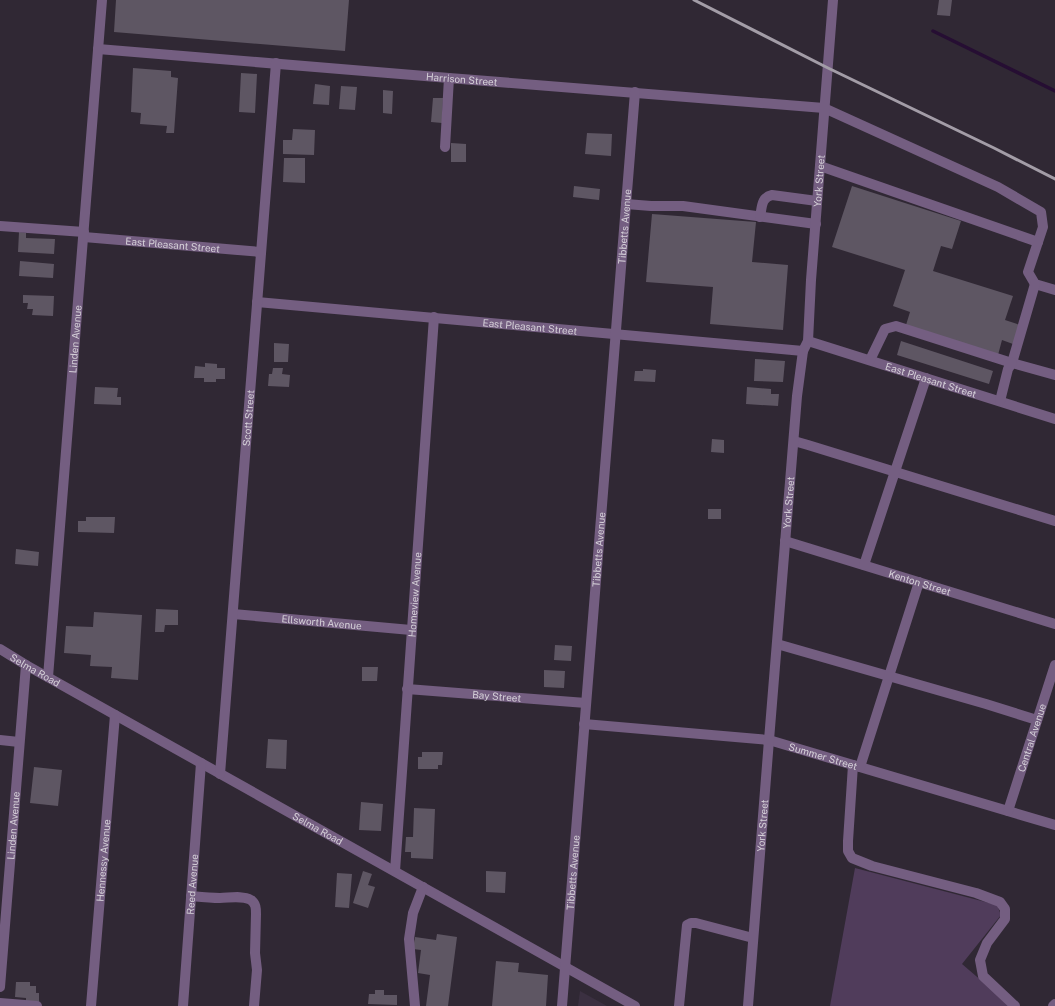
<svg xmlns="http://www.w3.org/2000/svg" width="1055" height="1006" viewBox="0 0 1055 1006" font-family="'Public Sans',sans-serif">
<rect width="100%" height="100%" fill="#302834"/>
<path fill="#3b3041" d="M580 991 607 1006H578Z"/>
<path fill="#503c5b" d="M855 868 997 905 1001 915 962 964 1011 1006H830Z"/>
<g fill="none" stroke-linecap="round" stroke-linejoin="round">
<path stroke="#260e33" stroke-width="3.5" d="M933 31 1055 91"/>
</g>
<path fill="#5e5663" d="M116 0H349L345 51 114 32Z
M939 0H952L950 16 937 15Z
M133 68 171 71V77L178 78 174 133H166L167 126 140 124 141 113 131 112Z
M241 73 257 74 255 113 239 112Z
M315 84 330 86 329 105 313 104Z
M341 86 357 87 355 110 339 109Z
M383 90 393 91 392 114 383 113Z
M433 98H443L442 123 431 122Z
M293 129 315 130 314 155 283 154V140H292Z
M587 133 612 134 611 156 585 154Z
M451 143 466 144V162H451Z
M284 158H305V183L283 182Z
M574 186 600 189 599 200 573 197Z
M852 186 961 221 952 249 941 246 933 271 1013 296 1005 320 1020 325 1013 344 1002 340 998 355 906 325 910 312 893 306 905 270 832 247Z
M652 214 756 222 752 262 788 265 783 330 710 324 713 287 646 282Z
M19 232 26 233V238L55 239 54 254 18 252Z
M20 261 54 264 53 278 19 276Z
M23 295 54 296 53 316 32 315 33 309H27L28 303H23Z
M901 341 993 371 989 384 897 355Z
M274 343 289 344 288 362H274Z
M755 359 785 361 783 382 754 381Z
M205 363 217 364V368H225V379H216V382H204V378H194L195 366 205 367Z
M273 368H283L282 374 290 375 289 387 268 386 269 374H272Z
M643 369 656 370 655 382 634 381 635 371H643Z
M95 387 118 388 117 397H121V405L94 404Z
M747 387 771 389V394H779L778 406 746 404Z
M712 439 724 440V453L711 452Z
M708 509H721V519H708Z
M86 517H115L114 533 78 532V521H86Z
M16 549 39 552 38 566 15 564Z
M156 609 178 610V625H165L164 632H155Z
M94 612 142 615 138 680 111 678 112 667 90 666 91 655 64 653 66 626 93 627Z
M555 645 572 646 571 661 554 660Z
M362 667H378L377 681H362Z
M544 670 565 671 564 688 544 687Z
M268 739 287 740 286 769 266 768Z
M422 752H443L442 765H438V769H418V757H422Z
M34 767 62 770 58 806 30 803Z
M361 802 383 804 381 831 359 830Z
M414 808 435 809 433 859 411 858V852H405L406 837H413Z
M363 871 372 874 368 885 375 887 368 908 353 903Z
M486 871 506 872 505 893 486 892Z
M337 873 352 874 349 908 335 907Z
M437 934 457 937 448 1006H426L430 975 418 973 421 950 413 949 415 937 436 940Z
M496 961 519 963 518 972 548 975 546 1006H492Z
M16 982H30V986H36V993H39V1002L26 1001V998L15 997Z
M375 990H384V995H397V1005L368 1004 369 994H375Z"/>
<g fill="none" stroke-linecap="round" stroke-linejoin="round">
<g stroke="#745e81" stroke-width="10">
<path id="s1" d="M98 49 449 78 824 108 998 187 1041 212 1043 227 1028 272 1035 284 1055 290"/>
<path d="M445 147 449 78"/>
<path d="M820 166 1038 242"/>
<path d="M626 204 651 206H683L816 224"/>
<path d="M760 217C762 208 761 197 772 195L817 201"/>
<path d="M0 226 84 232"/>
<path id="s2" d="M84 237 261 252"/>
<path d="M1035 284 1012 363 1055 375"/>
<path id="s3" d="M257 302C439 318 621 335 803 351"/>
<path id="s4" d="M808 341 1055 419"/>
<path d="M870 360 885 329 896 326 1012 363 1008 369 1000 401"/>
<path d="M794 441 808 445 1055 521"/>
<path id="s5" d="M785 541 1055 624"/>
<path d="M864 565 926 378"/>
<path id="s6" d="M233 614 411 630"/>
<path d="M777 644 986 704 1037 720"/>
<path id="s7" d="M0 649 26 665 635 1006"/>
<path id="s8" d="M48 677 102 0"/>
<path id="s9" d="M407 689 586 703"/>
<path id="s10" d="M584 724 769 740 1055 825"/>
<path d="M0 740 19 742"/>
<path d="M853 765 848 841V851L852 858 872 866 976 893 1000 902 1005 909V919L987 943 980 960 983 976 1015 1006"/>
<path d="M860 767 919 582"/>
<path id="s11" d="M220 774 276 63"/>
<path id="s12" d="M1008 811 1055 665"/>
<path id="s13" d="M395 871 434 317"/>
<path d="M191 896C201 897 210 898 220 898 229 898 242 895 251 900 256 904 256 908 256 914L255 953 257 970 254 1006"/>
<path id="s14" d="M0 987 26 665"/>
<path d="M0 1003 37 1006"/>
<path id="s15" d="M91 1006 115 715"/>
<path id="s16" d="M183 1006 201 763"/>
<path d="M415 1006 409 939 413 913 423 887"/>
<path id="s17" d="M562 1006 635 92"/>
<path d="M679 1006 687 925 691 923H696L753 938"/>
<path id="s18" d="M748 1006 769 740 797 396 803 351 808 341 811 280 833 0"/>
<path d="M1053 1006 1055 1004"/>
</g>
<path stroke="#a39da7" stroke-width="3" d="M694 0 828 68 994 148 1055 179"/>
</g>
<g text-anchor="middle" stroke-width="4" stroke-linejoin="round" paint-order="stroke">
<g font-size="10" fill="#d5d0d8" stroke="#302834">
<text dy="4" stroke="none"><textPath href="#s1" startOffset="365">Harrison Street</textPath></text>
<text dy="4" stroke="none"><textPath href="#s18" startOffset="829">York Street</textPath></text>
<text dy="4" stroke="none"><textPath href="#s17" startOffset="782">Tibbetts Avenue</textPath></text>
<text dy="4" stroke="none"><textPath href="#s2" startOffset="89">East Pleasant Street</textPath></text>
<text dy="4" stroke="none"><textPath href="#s3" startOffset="274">East Pleasant Street</textPath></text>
<text dy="4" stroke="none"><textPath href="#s8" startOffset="339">Linden Avenue</textPath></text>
<text dy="4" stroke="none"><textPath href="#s4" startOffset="129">East Pleasant Street</textPath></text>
<text dy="4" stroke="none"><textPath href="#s11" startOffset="357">Scott Street</textPath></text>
<text dy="4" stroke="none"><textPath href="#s18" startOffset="505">York Street</textPath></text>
<text dy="4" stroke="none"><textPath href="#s17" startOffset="458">Tibbetts Avenue</textPath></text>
<text dy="4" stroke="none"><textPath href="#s5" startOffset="141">Kenton Street</textPath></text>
<text dy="4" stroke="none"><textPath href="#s13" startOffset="277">Homeview Avenue</textPath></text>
<text dy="4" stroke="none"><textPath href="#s6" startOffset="89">Ellsworth Avenue</textPath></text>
<text dy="4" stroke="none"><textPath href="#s7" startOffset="41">Selma Road</textPath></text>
<text dy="4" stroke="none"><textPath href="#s9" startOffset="90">Bay Street</textPath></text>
<text dy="4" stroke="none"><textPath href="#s12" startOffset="77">Central Avenue</textPath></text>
<text dy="4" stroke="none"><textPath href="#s10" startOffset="242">Summer Street</textPath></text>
<text dy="4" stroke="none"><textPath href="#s18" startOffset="181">York Street</textPath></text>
<text dy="4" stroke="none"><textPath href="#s14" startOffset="162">Linden Avenue</textPath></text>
<text dy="4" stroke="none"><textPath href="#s7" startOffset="365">Selma Road</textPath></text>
<text dy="4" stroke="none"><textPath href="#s15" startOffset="146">Hennessy Avenue</textPath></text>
<text dy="4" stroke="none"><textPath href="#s17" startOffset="134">Tibbetts Avenue</textPath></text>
<text dy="4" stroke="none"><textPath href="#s16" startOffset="122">Reed Avenue</textPath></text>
</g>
</g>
</svg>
